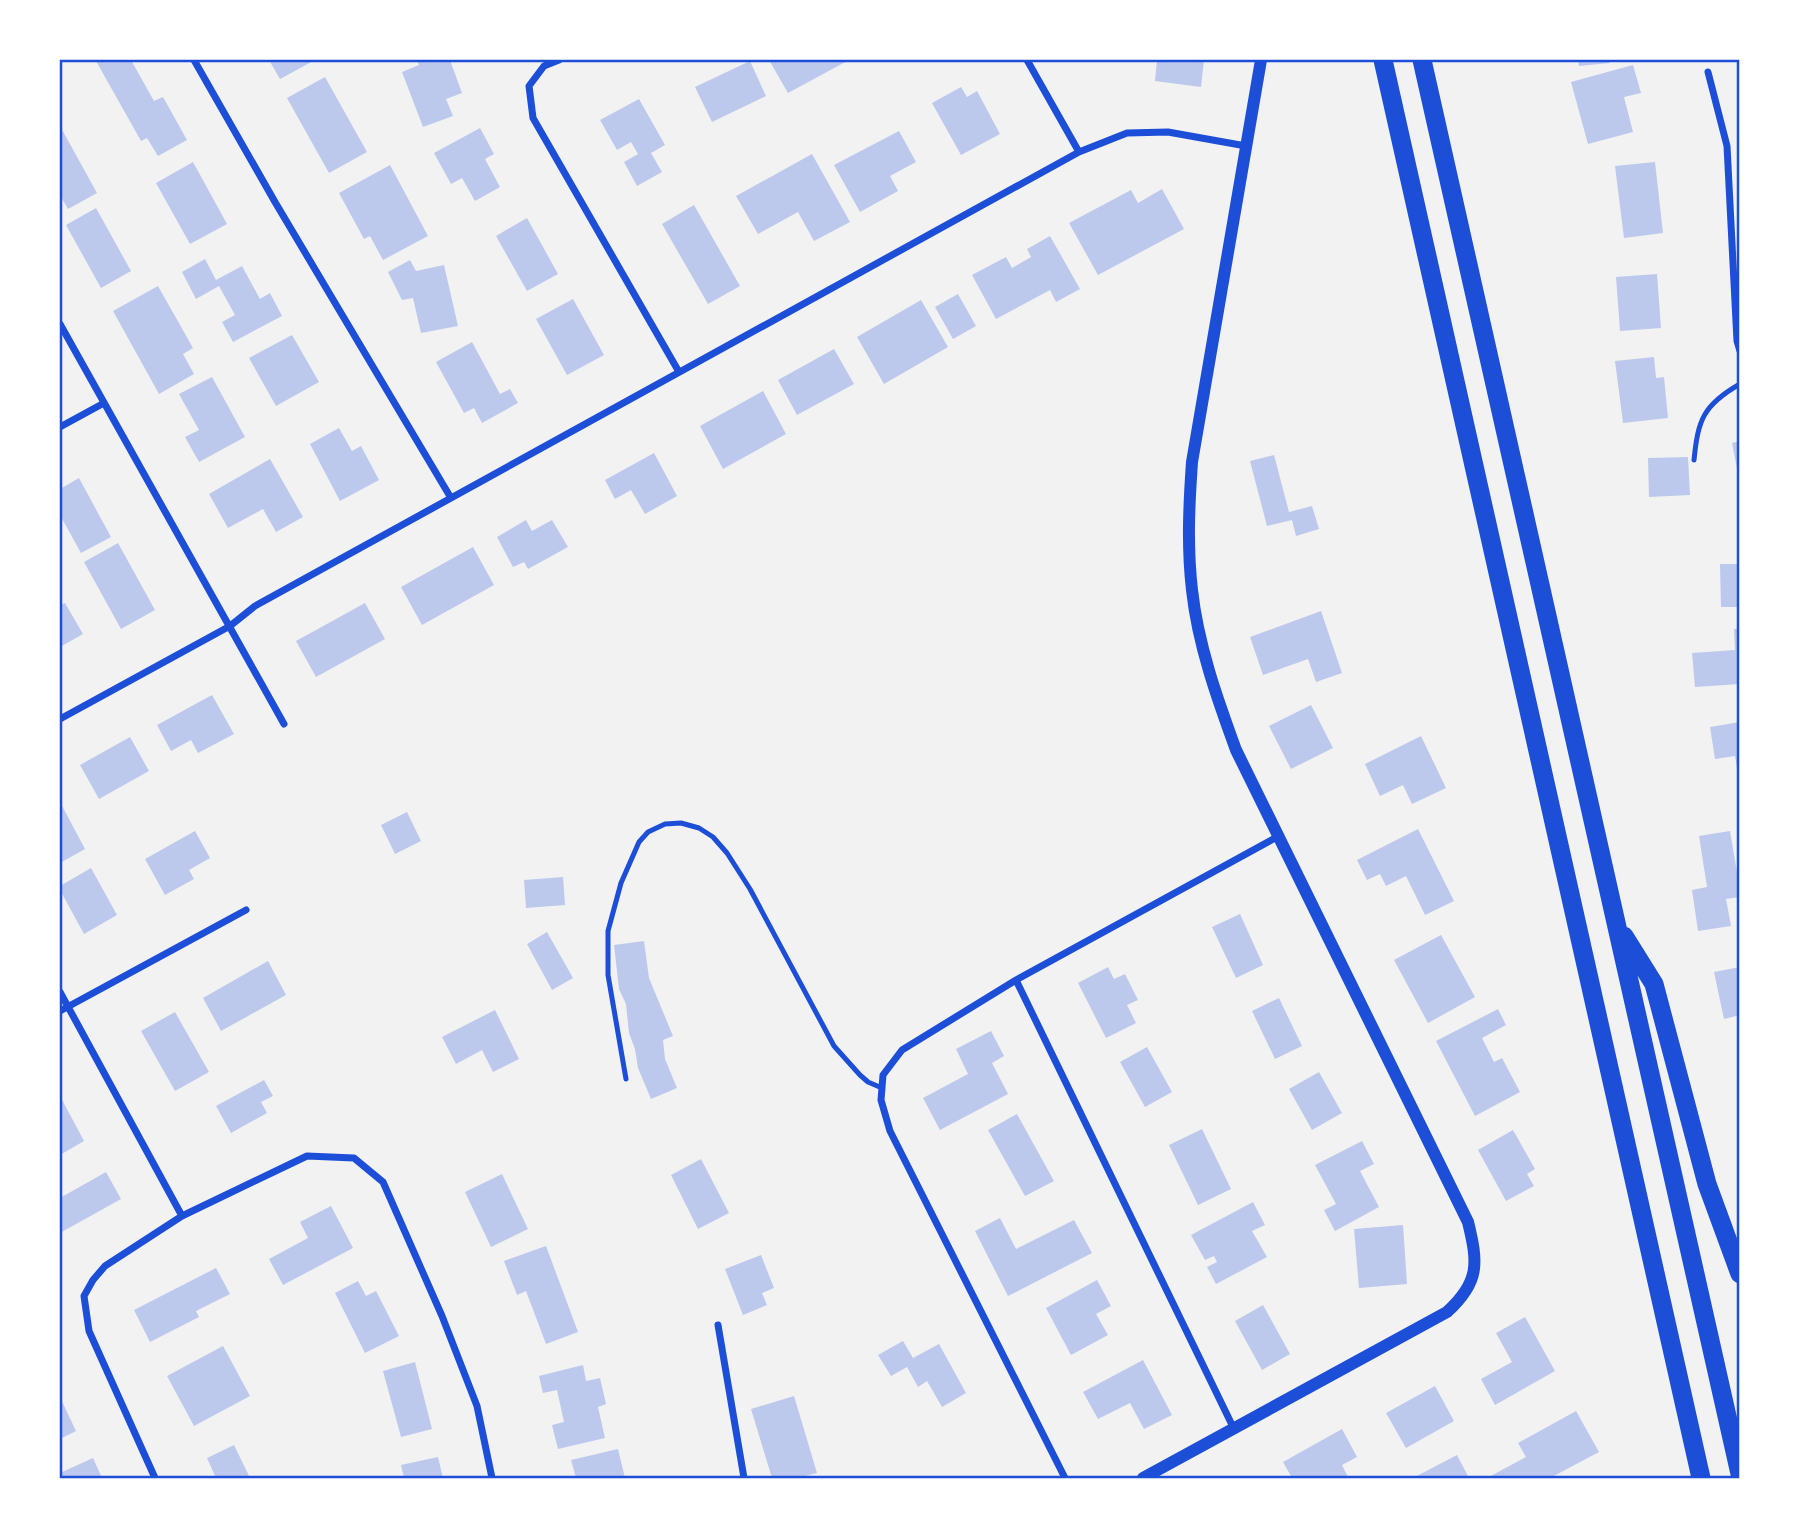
<svg xmlns="http://www.w3.org/2000/svg" width="1799" height="1538" viewBox="0 0 1799 1538" font-family="'Asap Condensed',sans-serif">
<rect width="100%" height="100%" fill="#f2f2f2"/>
<path fill="#bdc9ec" d="M99 60H131L154 101 163 97 187 140 158 156 147 138 141 141 96 61Z
M269 60H315L280 79Z
M417 60H450L462 93 446 99 453 116 423 127 402 72 419 65Z
M769 60H849L788 93Z
M1157 60H1204L1201 87 1155 81Z
M1578 60H1609L1610 63 1579 66Z
M750 61 766 96 712 122 695 87Z
M1633 65 1641 93 1624 97 1633 132 1588 144 1571 82Z
M325 77 367 152 329 173 287 98Z
M961 87 967 97 977 91 1000 134 961 155 932 103Z
M639 99 665 145 651 153 662 172 637 186 624 162 638 154 631 142 617 150 600 120Z
M60 126 97 193 68 209 60 195Z
M480 128 494 154 485 159 500 187 475 201 462 178 451 184 434 153Z
M899 131 916 162 890 176 898 191 860 212 834 165Z
M812 154 850 222 814 241 798 212 758 234 736 196Z
M193 162 227 224 190 244 156 183Z
M1655 162 1663 233 1624 238 1615 166Z
M390 165 428 236 383 260 370 236 364 239 339 193Z
M1162 189 1184 229 1098 275 1069 223 1131 190 1138 203Z
M694 205 740 286 708 304 662 224Z
M96 208 131 271 101 288 66 225Z
M527 218 558 274 527 291 496 236Z
M1050 236 1080 289 1056 302 1050 290 996 319 972 275 1006 257 1012 268 1031 257 1027 249Z
M205 259 216 280 242 266 260 299 270 293 282 316 233 342 222 322 235 315 219 286 196 299 182 272Z
M410 260 416 271 444 265 458 326 421 333 413 298 402 300 388 272Z
M1657 274 1661 328 1620 331 1616 277Z
M158 286 193 348 183 354 194 374 159 394 113 311Z
M958 294 976 326 953 339 935 307Z
M573 299 604 355 567 375 536 319Z
M921 300 948 347 884 384 857 337Z
M292 335 319 382 276 406 249 358Z
M472 342 500 394 510 389 518 403 482 423 474 408 464 413 436 362Z
M834 349 854 384 797 415 778 380Z
M1654 357 1656 378 1664 377 1668 418 1623 423 1615 361Z
M212 377 245 437 199 462 185 437 199 430 179 394Z
M763 391 786 434 723 469 700 426Z
M339 428 352 451 361 446 379 480 340 501 310 444Z
M1740 441V474H1738L1732 443Z
M654 453 677 496 645 514 631 490 615 499 605 480Z
M1274 455 1289 512 1312 506 1319 529 1296 536 1292 520 1267 526 1250 461Z
M1688 457 1690 495 1649 497 1648 458Z
M270 459 303 517 276 532 263 509 228 528 209 494Z
M79 478 111 537 81 553 60 515V489Z
M526 520 532 531 552 520 568 547 528 569 524 562 513 567 497 537Z
M118 543 155 610 121 629 84 562Z
M473 547 494 585 422 625 401 587Z
M1720 564H1740V607H1721Z
M65 603 83 634 60 647V605Z
M365 603 385 639 316 677 296 641Z
M1321 611 1342 673 1316 682 1308 659 1263 675 1250 637Z
M1734 629H1740V684L1695 687 1692 653 1735 650Z
M212 695 234 734 198 753 191 740 171 751 157 725Z
M1311 705 1333 748 1291 769 1269 726Z
M1740 722V768H1737L1735 756 1715 759 1710 727Z
M1421 736 1446 788 1412 804 1403 785 1380 796 1365 764Z
M130 737 149 771 99 799 80 765Z
M60 802 85 849 60 863Z
M407 812 421 841 395 854 381 825Z
M1418 829 1454 901 1425 915 1406 876 1386 886 1380 874 1367 880 1357 860Z
M195 831 210 858 189 870 194 879 165 895 145 859Z
M1730 831 1740 890V897L1726 899 1731 926 1698 931 1692 890 1707 887 1699 836Z
M91 868 117 915 84 934 60 890V886Z
M563 877 565 905 526 908 524 880Z
M1240 914 1263 965 1236 978 1212 927Z
M547 932 573 978 552 990 527 944Z
M1441 935 1475 997 1428 1023 1394 960Z
M644 941 649 978 673 1036 663 1040 665 1059 677 1088 651 1099 638 1068 635 1049 629 1033 626 1004 619 989 614 945Z
M268 961 286 995 221 1031 203 998Z
M1108 967 1114 979 1125 974 1138 1000 1127 1005 1136 1023 1106 1038 1078 983Z
M1740 967V1015L1724 1019 1714 972Z
M1279 998 1302 1046 1275 1059 1252 1011Z
M1498 1009 1506 1025 1482 1038 1494 1062 1502 1058 1520 1092 1475 1116 1436 1041Z
M495 1010 519 1059 493 1072 482 1050 456 1064 442 1037Z
M175 1012 209 1072 175 1091 141 1031Z
M991 1031 1004 1056 992 1063 1008 1094 940 1130 923 1098 968 1074 956 1049Z
M1147 1047 1172 1092 1145 1107 1120 1062Z
M1319 1072 1342 1113 1312 1130 1289 1089Z
M264 1080 273 1096 261 1102 267 1113 231 1133 216 1106Z
M60 1096 84 1141 60 1155Z
M1017 1114 1054 1181 1025 1196 988 1130Z
M1202 1129 1231 1189 1198 1205 1169 1145Z
M1513 1130 1535 1169 1527 1174 1534 1186 1506 1201 1478 1150Z
M1362 1141 1374 1164 1360 1171 1379 1207 1335 1231 1324 1210 1336 1204 1315 1165Z
M701 1159 729 1213 698 1229 671 1175Z
M106 1172 121 1199 60 1233V1198Z
M502 1174 528 1229 491 1247 465 1192Z
M1253 1202 1265 1225 1252 1231 1267 1257 1216 1284 1207 1267 1217 1262 1214 1256 1205 1260 1191 1235Z
M331 1206 353 1248 283 1285 269 1259 308 1238 300 1222Z
M1000 1218 1016 1249 1074 1220 1092 1253 1008 1296 975 1231Z
M1403 1225 1407 1284 1359 1288 1354 1229Z
M546 1246 578 1332 546 1344 526 1291 517 1295 504 1261Z
M761 1255 774 1288 762 1293 767 1305 743 1315 725 1269Z
M216 1268 230 1294 196 1311 199 1317 150 1342 134 1310Z
M1097 1280 1111 1306 1096 1314 1108 1335 1071 1355 1046 1308Z
M358 1281 366 1296 376 1291 399 1336 365 1353 335 1293Z
M1263 1305 1290 1354 1262 1370 1235 1321Z
M1525 1317 1555 1371 1495 1405 1481 1379 1512 1362 1496 1333Z
M903 1341 913 1358 939 1344 966 1393 942 1407 927 1381 918 1387 907 1367 891 1376 878 1355Z
M223 1346 250 1396 194 1426 167 1376Z
M1143 1360 1172 1415 1144 1429 1130 1403 1098 1419 1083 1392Z
M415 1362 432 1429 401 1437 383 1371Z
M583 1365 586 1381 600 1378 606 1404 598 1407 605 1438 558 1449 552 1425 564 1422 557 1390 543 1393 539 1376Z
M1435 1386 1454 1421 1406 1448 1386 1413Z
M794 1396 817 1473 797 1478H772L751 1409Z
M60 1397 76 1431 60 1439Z
M1576 1411 1599 1452 1550 1478H1487L1526 1457 1518 1443Z
M1342 1429 1357 1457 1342 1465 1348 1477 1292 1478 1283 1462Z
M234 1445 250 1478H216L207 1458Z
M618 1449 625 1478H576L571 1460Z
M1457 1455 1469 1478H1413Z
M438 1457 443 1478H404L401 1465Z
M93 1458 102 1478H61L60 1473Z"/>
<g fill="none" stroke-linecap="round" stroke-linejoin="round">
<path stroke="#1d4ed8" stroke-width="5" d="M1694 460C1698 420 1703 405 1740 384
M626 1079 608 975V931L621 883 639 842 648 832 665 824 681 823 699 828 713 837 727 853 750 889 834 1046 860 1075 868 1082 882 1088"/>
<path stroke="#1d4ed8" stroke-width="7" d="M194 60 275 202 451 498
M559 60 544 66 529 86 533 118 679 372
M1027 60 1079 152
M1708 72 1727 146 1737 341 1740 351
M60 324 284 724
M60 427 104 403
M60 719 230 626 255 606 1079 152 1127 133 1168 132 1246 146
M1016 980 1234 1429
M60 992 182 1216
M60 1011 246 910
M718 1325 744 1478
M155 1478 89 1331 84 1296 93 1280 105 1266 182 1216 307 1156 354 1158 383 1182 442 1316 477 1406 492 1478
M1065 1478 890 1131 881 1100 883 1075 902 1050 1016 980 1277 837"/>
<path stroke="#1d4ed8" stroke-width="12" d="M1143 1478 1447 1312C1480 1282 1478 1263 1468 1222L1236 750C1217 698 1198 645 1192 590 1187 547 1189 505 1192 462L1261 60"/>
<path stroke="#1d4ed8" stroke-width="19" d="M1383 60 1701 1478
M1422 60 1740 1474
M1624 936 1654 984 1707 1184 1740 1274"/>
</g>
<rect width="1799" height="1538" fill="none" stroke="#ffffff" stroke-width="122"/>
<rect x="61" y="61" width="1677" height="1416" fill="none" stroke="#1d4ed8" stroke-width="2.5"/>
</svg>
